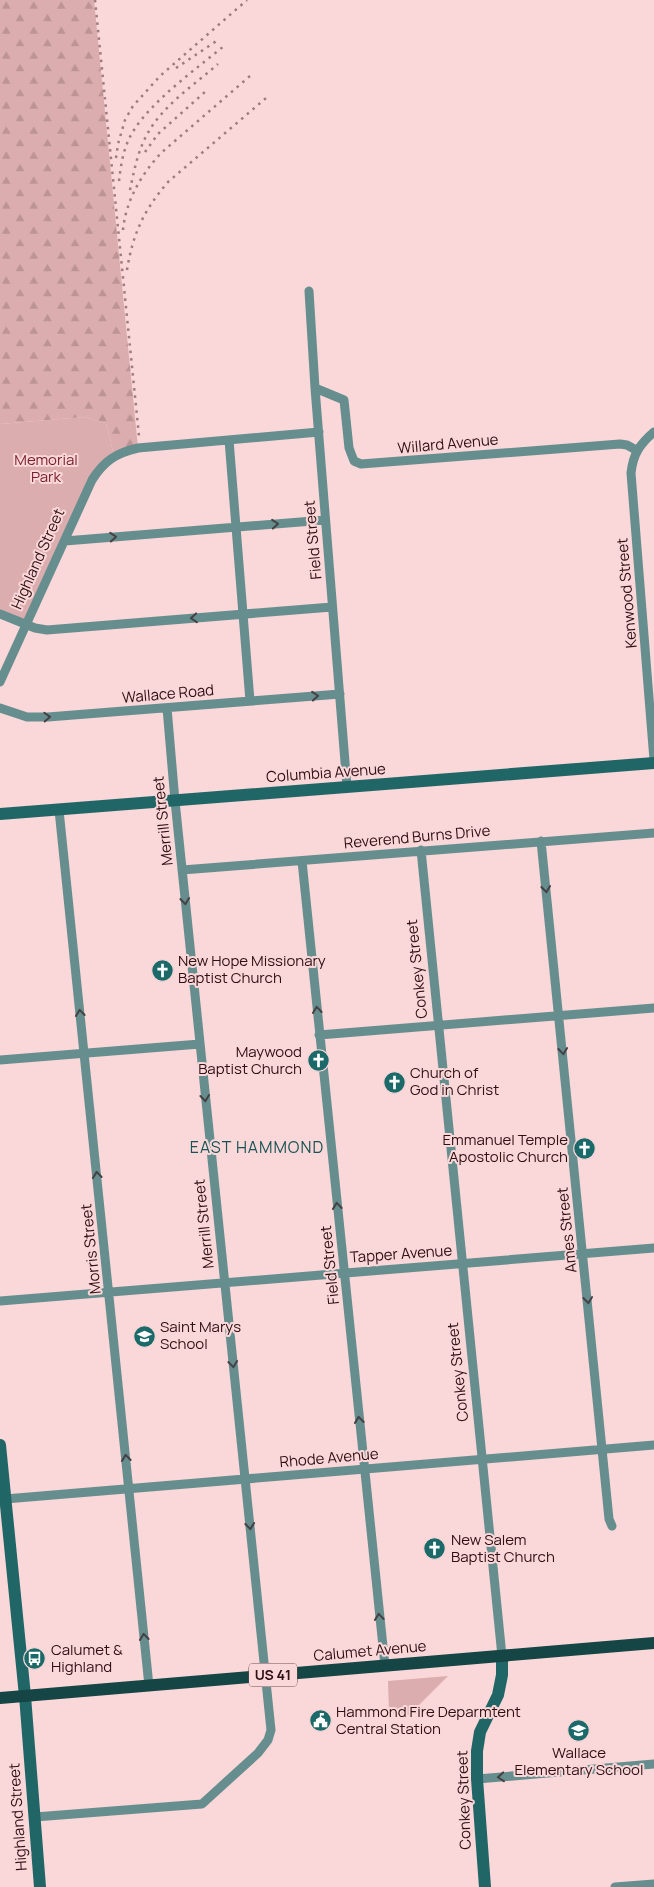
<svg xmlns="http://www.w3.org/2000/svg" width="654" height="1887" viewBox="0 0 654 1887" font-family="Manrope,sans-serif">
<defs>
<pattern id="forest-firs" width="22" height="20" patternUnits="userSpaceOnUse" patternTransform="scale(1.25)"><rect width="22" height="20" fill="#dcadaf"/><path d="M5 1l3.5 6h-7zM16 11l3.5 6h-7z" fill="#bd9496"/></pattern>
</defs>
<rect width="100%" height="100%" fill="#fad7d8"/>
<path fill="#dcadaf" d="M84 417 106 423 114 455 106 461 26 625 0 614V424Z
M448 1676 409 1715 389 1713 388 1681Z"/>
<path fill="url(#forest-firs)" d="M0 0H94L138 448 114 455 106 423 84 417 0 424Z"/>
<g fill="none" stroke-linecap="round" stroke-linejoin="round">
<path stroke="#668e8e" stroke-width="9" d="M309 291 315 388 347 787
M315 388 344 400 349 448 354 461 361 464 620 444 627 445 636 450
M654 432C640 444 633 454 631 473L654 760
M229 440 250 701
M65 541 325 520
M0 614 35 628 47 630 332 607
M0 682 92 480C104 461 116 453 138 448L319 432
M0 708 27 717H48L340 694
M59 810 149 1686
M541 841 609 1519 612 1526
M421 850 502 1656
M302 861 385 1666
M182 870 654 833
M319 1035 654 1008
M0 1060 200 1044
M0 1301 654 1248
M5 1499 654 1445
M477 1779 654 1764
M35 1817 202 1804 258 1753 268 1740 271 1730 175 801 167 708
M615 1887 654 1884"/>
<path stroke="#216667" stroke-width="12" d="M0 814 654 763
M0 1445 25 1696 40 1887
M485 1887 477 1779V1751L480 1732 498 1695 502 1675V1656"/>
<path stroke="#154545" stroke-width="12" d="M0 1698 654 1643"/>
<path stroke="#9d7c7e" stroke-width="2.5" stroke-dasharray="2.5 5" stroke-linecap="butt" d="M95 0 139 436
M176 68 218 40
M145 152 158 134 206 91
M116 158 118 144 125 120 133 106 160 76 247 0
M119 181C121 163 124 145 134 130 153 100 196 69 224 46
M130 190C134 171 138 149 149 131 165 104 194 85 218 64
M123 230C126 200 141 175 161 153L250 76
M127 270C133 233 144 210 168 182L266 98"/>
</g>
<defs><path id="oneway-chevron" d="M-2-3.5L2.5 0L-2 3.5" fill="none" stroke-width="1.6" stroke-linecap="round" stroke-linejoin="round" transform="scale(1.25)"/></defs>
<g stroke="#444244">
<use href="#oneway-chevron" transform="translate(275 524) rotate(-5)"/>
<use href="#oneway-chevron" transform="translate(113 537) rotate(-4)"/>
<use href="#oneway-chevron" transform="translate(194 618) rotate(175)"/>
<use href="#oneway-chevron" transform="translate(315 696) rotate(-5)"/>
<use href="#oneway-chevron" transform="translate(47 717) rotate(-3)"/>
<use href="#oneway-chevron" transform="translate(546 889) rotate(84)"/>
<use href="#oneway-chevron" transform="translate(185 901) rotate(84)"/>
<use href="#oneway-chevron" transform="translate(317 1010) rotate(-96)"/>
<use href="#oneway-chevron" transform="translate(80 1013) rotate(-96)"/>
<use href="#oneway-chevron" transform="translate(563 1051) rotate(84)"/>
<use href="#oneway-chevron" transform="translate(205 1098) rotate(84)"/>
<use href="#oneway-chevron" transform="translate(97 1175) rotate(-96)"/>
<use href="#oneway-chevron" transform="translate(337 1206) rotate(-96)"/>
<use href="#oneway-chevron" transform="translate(588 1300) rotate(84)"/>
<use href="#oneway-chevron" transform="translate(233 1364) rotate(84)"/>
<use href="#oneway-chevron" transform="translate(359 1420) rotate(-96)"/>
<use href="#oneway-chevron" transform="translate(126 1458) rotate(-96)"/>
<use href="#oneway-chevron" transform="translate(250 1526) rotate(84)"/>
<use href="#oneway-chevron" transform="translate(379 1617) rotate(-96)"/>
<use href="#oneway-chevron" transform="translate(144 1637) rotate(-96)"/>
<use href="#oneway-chevron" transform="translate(501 1777) rotate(175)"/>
</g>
<defs>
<symbol id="church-disc" viewBox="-11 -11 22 22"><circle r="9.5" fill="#1b6969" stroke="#fad7d8"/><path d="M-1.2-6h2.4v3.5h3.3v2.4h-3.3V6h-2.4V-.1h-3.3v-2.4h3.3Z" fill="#fff"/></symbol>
<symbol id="school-disc" viewBox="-11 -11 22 22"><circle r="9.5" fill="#1b6969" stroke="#fad7d8"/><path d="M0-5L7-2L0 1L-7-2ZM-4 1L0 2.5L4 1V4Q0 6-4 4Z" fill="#fff"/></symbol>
<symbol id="bus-disc" viewBox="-11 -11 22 22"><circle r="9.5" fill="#1b6969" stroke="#fad7d8"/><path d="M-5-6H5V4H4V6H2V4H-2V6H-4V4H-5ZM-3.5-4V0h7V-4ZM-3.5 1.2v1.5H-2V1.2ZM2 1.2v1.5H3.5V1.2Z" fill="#fff"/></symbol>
<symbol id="civic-disc" viewBox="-11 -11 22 22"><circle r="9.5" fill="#1b6969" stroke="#fad7d8"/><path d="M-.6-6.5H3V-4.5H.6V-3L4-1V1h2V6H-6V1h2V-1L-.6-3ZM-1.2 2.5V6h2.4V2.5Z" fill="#fff"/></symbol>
</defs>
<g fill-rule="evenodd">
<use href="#church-disc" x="150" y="958" width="25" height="25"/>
<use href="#church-disc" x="306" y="1048" width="25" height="25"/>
<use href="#church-disc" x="382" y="1070" width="25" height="25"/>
<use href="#church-disc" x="572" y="1136" width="25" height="25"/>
<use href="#school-disc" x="132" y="1324" width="25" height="25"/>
<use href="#church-disc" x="422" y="1536" width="25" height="25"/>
<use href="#bus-disc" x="22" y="1646" width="25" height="25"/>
<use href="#civic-disc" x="308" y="1708" width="25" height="25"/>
<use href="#school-disc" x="566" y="1718" width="25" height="25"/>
</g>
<g text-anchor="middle" stroke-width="4" stroke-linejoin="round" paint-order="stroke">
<rect fill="#fad7d8" stroke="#6b4c4e" stroke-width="1" x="249" y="1663.5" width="48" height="23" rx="4"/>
<g font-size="14" font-weight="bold" fill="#2e1013">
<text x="273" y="1680">US 41</text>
</g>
<g font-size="15" fill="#2e1013" stroke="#fad7d8">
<text transform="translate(448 444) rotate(-5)" y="5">Willard Avenue</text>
<text transform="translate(313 540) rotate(-95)" y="5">Field Street</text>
<text transform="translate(38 559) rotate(-66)" y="5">Highland Street</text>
<text transform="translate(627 593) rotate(-95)" y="5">Kenwood Street</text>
<text transform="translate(168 694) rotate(-5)" y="5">Wallace Road</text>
<text transform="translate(326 773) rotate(-4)" y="5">Columbia Avenue</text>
<text transform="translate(163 821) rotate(-96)" y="5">Merrill Street</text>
<text transform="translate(417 837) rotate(-5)" y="5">Reverend Burns Drive</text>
<text transform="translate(417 969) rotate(-96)" y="5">Conkey Street</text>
<text transform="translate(204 1224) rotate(-96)" y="5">Merrill Street</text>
<text transform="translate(567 1230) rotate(-96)" y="5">Ames Street</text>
<text transform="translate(91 1249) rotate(-96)" y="5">Morris Street</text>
<text transform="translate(401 1254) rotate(-4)" y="5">Tapper Avenue</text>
<text transform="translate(330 1265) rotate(-96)" y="5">Field Street</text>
<text transform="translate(458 1372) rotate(-96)" y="5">Conkey Street</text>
<text transform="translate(329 1458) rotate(-5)" y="5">Rhode Avenue</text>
<text transform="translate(370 1651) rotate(-5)" y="5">Calumet Avenue</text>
<text transform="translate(464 1800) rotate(-92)" y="5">Conkey Street</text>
<text transform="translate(18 1817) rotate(-94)" y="5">Highland Street</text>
</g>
<g font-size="15" fill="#771e2c" stroke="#fad7d8">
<text x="46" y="465">Memorial<tspan x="46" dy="17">Park</tspan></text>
</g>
<g font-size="15" fill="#2e1013" stroke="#fad7d8" text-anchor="start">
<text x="178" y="966">New Hope Missionary<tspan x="178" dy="17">Baptist Church</tspan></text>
<text x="302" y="1057" text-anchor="end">Maywood<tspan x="302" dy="17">Baptist Church</tspan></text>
<text x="410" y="1078">Church of<tspan x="410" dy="17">God in Christ</tspan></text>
<text x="568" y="1145" text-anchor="end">Emmanuel Temple<tspan x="568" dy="17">Apostolic Church</tspan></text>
<text x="160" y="1332">Saint Marys<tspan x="160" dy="17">School</tspan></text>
<text x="451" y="1545">New Salem<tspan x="451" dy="17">Baptist Church</tspan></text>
<text x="51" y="1655">Calumet &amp;<tspan x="51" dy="17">Highland</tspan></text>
<text x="336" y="1717">Hammond Fire Deparmtent<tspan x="336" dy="17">Central Station</tspan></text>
<text x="579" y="1758" text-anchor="middle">Wallace<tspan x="579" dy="17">Elementary School</tspan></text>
</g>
<g font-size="16" letter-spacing="1" fill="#185455" stroke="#fad7d8">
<text x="257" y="1153">EAST HAMMOND</text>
</g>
</g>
</svg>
